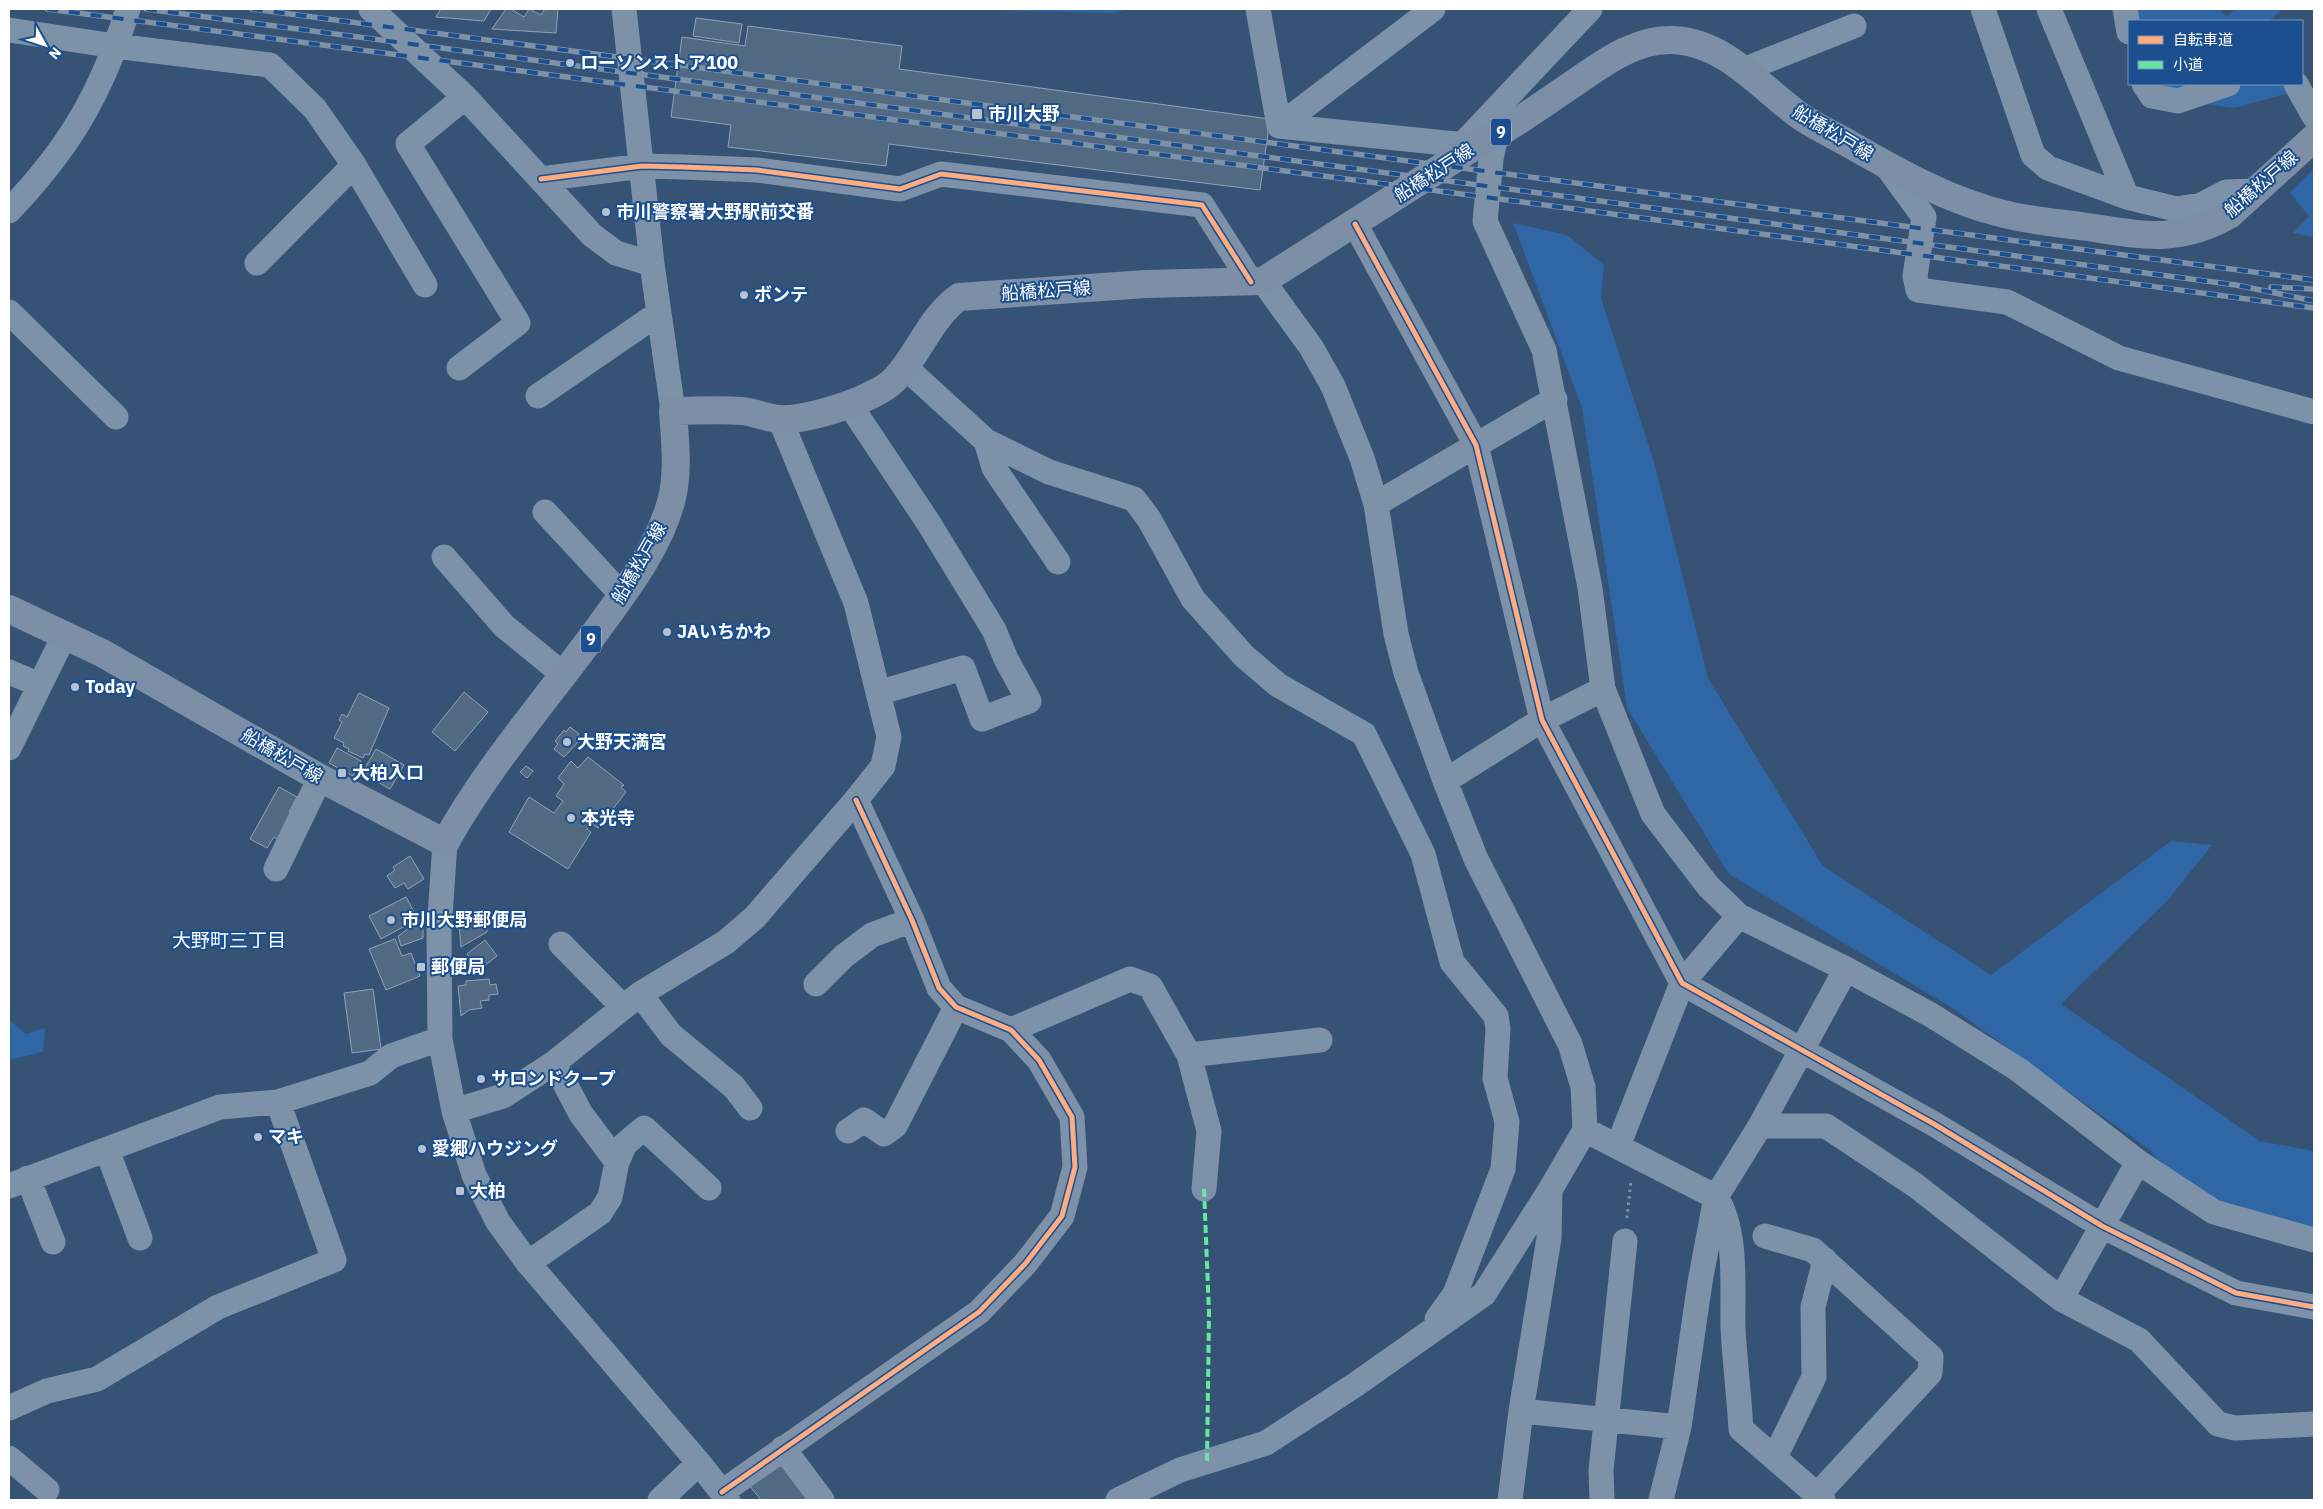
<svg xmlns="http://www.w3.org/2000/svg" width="2323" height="1509" viewBox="0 0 2323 1509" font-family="'IBM Plex Sans','Noto Sans JP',sans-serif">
<rect width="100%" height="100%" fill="#365274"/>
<path fill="#2f66a5" d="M943 9H1130L1114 13Z
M2124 9H2219L2226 17 2236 9H2283L2268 21H2129Z
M2152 84H2282L2289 93 2235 108 2158 98Z
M2314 169V237L2293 233 2309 216 2290 193Z
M1513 223 1567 235 1604 265 1601 298 1654 462 1708 678 1823 866 1991 975 2171 841 2212 845 2167 901 2061 1004 2260 1141 2314 1151V1252L2196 1216 2151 1151 1952 1008 1729 874 1627 708 1582 408Z
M9 1020 26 1034 45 1028 43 1052 9 1060Z"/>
<path fill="#526984" stroke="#92a2b6" d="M441 9H491L484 21 436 17Z
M506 9H511L524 17 529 9 541 15 545 9H558L556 33 492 29Z
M696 18 742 24 739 43 693 36Z
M748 26 902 46 899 69 1270 119 1260 190 889 144 886 166 728 147 731 125 671 117 682 37 745 46Z
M464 692 488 712 455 751 432 732Z
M359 693 389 708 369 755 365 754 363 758 348 751 349 749 343 746 344 743 334 738 342 722 339 720 342 714 347 717Z
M570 727 579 734 576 738 579 741 564 757 554 749 558 744 555 741 564 730 566 732Z
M337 748 361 761 353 776 329 763Z
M376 749 404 765 390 789 362 773Z
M588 757 624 785 621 787 626 792 598 828 591 823 587 829 591 832 568 869 509 832 529 797 554 813 563 801 556 796 564 784 558 778 571 761 578 768Z
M526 766 533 771 527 778 520 772Z
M279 787 297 797 289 812 293 815 279 840 274 837 267 848 250 839Z
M410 856 424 879 408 889 404 883 395 888 387 876 395 870 393 867Z
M406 897 418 919 381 939 369 916Z
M462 914 487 915V932L461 947 459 923 462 920Z
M423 918V938L401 946 398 936Z
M395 939 402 956 411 953 420 976 386 990 369 949Z
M485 940 497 956 479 970 467 954Z
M489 979 490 985 496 984 498 994 489 995V1000L480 1001 482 1008 469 1010 461 1016 458 986 466 985V981Z
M373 989 381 1049 352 1053 344 993Z
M779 1461 810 1500H761L749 1485Z"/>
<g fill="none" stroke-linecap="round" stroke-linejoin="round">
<path stroke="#7d92a8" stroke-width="3" stroke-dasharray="2.5 4" stroke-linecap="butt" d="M1627 1218 1631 1180"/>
<path stroke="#7d92a8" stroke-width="25" d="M371 9 465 97 592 235 616 253 652 264
M624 9 652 264 673 411
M1258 9 1279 126 1475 146
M1983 9 2033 155 2048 168 2127 197
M2049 9 2127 197 2176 209 2201 205 2226 192 2255 191
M2125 9 2129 32
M9 30 115 46 270 65 315 109 354 165 257 263
M1743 70 1854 26
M2144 84 2152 96 2178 101 2228 84
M2296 84 2314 116
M1279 126 1433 9
M1496 135 1491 159 1485 221 1544 350 1590 588 1603 689 1653 814 1708 886 1739 916 1846 969 1931 1015 2019 1070 2138 1162 2214 1212 2314 1240
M1462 145 1590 9
M354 165 425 285
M1886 165 1924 217 1915 276 1918 290 2007 302 2119 358 2314 412
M541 179 642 166 683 167 757 170 900 189 941 174 1202 205 1251 282
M9 211C70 147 101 94 128 9
M1355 224 1476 445 1542 720 1682 983 1934 1124 2102 1226 2236 1293 2314 1307
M9 312 116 417
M905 367 986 441 1049 472 1134 499 1149 519 1193 599 1244 656 1278 685 1364 734 1423 854 1452 962 1496 1016 1498 1029 1495 1078 1507 1122 1503 1169 1455 1294 1437 1319
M459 368 518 323 408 144 465 97
M538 396 659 313
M850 405 928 522 994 630 1006 659 1029 701 982 719 963 668 878 693
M986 441 994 468 1058 562
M1376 504 1555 399
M545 512 622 595
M444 557 504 626 564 675
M9 672 40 685
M9 748 65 634
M1445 781 1542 720 1603 689
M445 843 439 931 440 1039 454 1111 474 1175 498 1222 528 1263 699 1463 728 1500
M276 869 320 778
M561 944 623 1007
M816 984 844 956 872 935 912 920
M640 994 671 1035 734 1087 750 1108
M1011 1030 1130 979 1150 986 1189 1055 1209 1131 1204 1189
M1189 1055 1320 1040
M454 1111 503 1096 554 1063 640 994 726 942 755 917 856 800 883 766 889 737 856 603 780 419
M1760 1126 1846 969
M1585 1130 1716 1197C1738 1231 1732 1289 1733 1329 1735 1362 1739 1396 1741 1429L1823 1500
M848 1131 864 1120 884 1134 895 1126 956 1007
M1618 1146 1682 983 1739 916
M107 1150 140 1238
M617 1162 625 1144 644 1128 709 1188
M28 1178 53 1242
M9 1186 220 1107 278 1102 370 1073 391 1056 440 1039
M1765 1236 1813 1250 1931 1357 1930 1373 1817 1495
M528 1263 600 1213 610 1197 617 1162 581 1114 554 1063
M2061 1299 2138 1162
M9 1408 47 1391 97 1379 218 1307 334 1260 278 1102
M1521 1411 1679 1427
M783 1448 822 1500
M1775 1457 1814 1377 1813 1307 1825 1260
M9 1458 47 1490
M722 1492 979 1312 1025 1264 1062 1216 1075 1167 1072 1117 1039 1060 1011 1030 956 1007 939 988 912 920 856 800
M660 1500 699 1463
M1118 1500 1180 1470 1266 1443 1355 1385 1484 1294 1550 1190 1585 1130 1583 1087 1570 1044 1476 859 1445 781 1406 673 1396 634 1376 504 1362 458 1333 386 1311 347 1263 281
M1510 1500 1521 1411 1549 1238 1550 1190
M1602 1500 1601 1470 1625 1241
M1661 1500 1679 1427 1700 1282 1716 1197 1760 1126H1826L1915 1185 2061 1299 2139 1340 2218 1424 2235 1428 2314 1424"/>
<path stroke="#7d8ea7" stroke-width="28" d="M9 609 102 653 320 778 445 843C487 767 546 700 597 630 626 590 658 549 671 502 679 472 675 441 673 411 695 411 719 409 742 411 754 412 767 418 779 419 807 421 878 399 896 378 920 352 930 318 959 297L1146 284 1263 281 1475 146C1506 130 1535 110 1564 90 1596 69 1632 38 1673 40 1725 42 1760 87 1800 116 1816 127 1834 135 1851 145 1900 173 1949 201 2004 214 2031 221 2060 223 2087 227 2141 235 2179 244 2229 215L2314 138"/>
<defs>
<path id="rail" d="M47 9 1515 201 2314 308
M146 9 2236 285 2314 301
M252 9 2314 280
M2271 287 2314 289"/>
</defs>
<use href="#rail" stroke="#7e92a7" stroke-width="5.5"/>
<use href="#rail" stroke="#1b4f8f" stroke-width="4" stroke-dasharray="11" stroke-linecap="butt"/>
<path stroke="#66e7a1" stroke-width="4" stroke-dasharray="8 4" stroke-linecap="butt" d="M1204 1189 1209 1313 1207 1461"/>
<defs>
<path id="cycleway" d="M541 179 642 166 683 167 757 170 900 189 941 174 1202 205 1251 282
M1355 224 1476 445 1542 720 1682 983 1934 1124 2102 1226 2236 1293 2314 1307
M722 1492 979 1312 1025 1264 1062 1216 1075 1167 1072 1117 1039 1060 1011 1030 956 1007 939 988 912 920 856 800"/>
</defs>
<use href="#cycleway" stroke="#1b4f8f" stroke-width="8"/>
<use href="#cycleway" stroke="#ffac80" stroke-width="5"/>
</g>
<g fill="#b9c2ce" stroke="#1b4f8f" stroke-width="2">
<circle cx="570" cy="63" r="5"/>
<rect x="971" y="108" width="12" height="12" rx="2.5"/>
<circle cx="606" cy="212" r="5"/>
<circle cx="744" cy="295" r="5"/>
<circle cx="667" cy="632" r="5"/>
<circle cx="75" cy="687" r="5"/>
<circle cx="567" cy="742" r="5"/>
<rect x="337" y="768" width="10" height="10" rx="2.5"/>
<circle cx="571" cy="818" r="5"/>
<circle cx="391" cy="920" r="5"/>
<rect x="416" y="962" width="10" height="10" rx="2.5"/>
<circle cx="481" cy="1079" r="5"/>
<circle cx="258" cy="1137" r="5"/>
<circle cx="422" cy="1149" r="5"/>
<rect x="455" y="1186" width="10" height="10" rx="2.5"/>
</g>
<g text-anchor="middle" stroke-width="4" stroke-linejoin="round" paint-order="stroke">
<g fill="#1b4f8f" stroke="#bbcadd" stroke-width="1">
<rect x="1491" y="118.5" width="20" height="27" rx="4"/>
<rect x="581" y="625.5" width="20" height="27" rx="4"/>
</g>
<g font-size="16" font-weight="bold" fill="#fff">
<text x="1501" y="138">9</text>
<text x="591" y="645">9</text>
</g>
<g font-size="18" font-weight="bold" fill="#fff" stroke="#1b4f8f" text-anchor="start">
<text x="580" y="69">ローソンストア100</text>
<text x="988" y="120">市川大野</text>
<text x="616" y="218">市川警察署大野駅前交番</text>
<text x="754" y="301">ボンテ</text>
<text x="677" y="638">JAいちかわ</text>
<text x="85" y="693">Today</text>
<text x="577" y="748">大野天満宮</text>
<text x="352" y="779">大柏入口</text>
<text x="581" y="824">本光寺</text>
<text x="401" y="926">市川大野郵便局</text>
<text x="431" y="973">郵便局</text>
<text x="491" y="1085">サロンドクープ</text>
<text x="268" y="1143">マキ</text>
<text x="432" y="1155">愛郷ハウジング</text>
<text x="470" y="1197">大柏</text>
</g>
<g font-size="18" fill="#fff" stroke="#1b4f8f">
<text transform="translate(1833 133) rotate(31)" y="6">船橋松戸線</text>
<text transform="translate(1434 173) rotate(-33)" y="6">船橋松戸線</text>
<text transform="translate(2261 184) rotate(-41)" y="6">船橋松戸線</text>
<text transform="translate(1046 291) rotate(-4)" y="6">船橋松戸線</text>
<text transform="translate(639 563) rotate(-60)" y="6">船橋松戸線</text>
<text transform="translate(282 756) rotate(30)" y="6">船橋松戸線</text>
</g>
<g font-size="19" fill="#fff" stroke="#1b4f8f">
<text x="229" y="947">大野町三丁目</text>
</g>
</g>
<rect width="2323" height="1509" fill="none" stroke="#ffffff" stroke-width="20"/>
<rect x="2128" y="20" width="175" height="65" fill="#1b4f8f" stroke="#7695bc"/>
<rect x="2138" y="36" width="25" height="8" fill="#ffac80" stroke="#7695bc"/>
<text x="2173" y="45" font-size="15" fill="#ffffff">自転車道</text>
<rect x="2138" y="61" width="25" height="8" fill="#66e7a1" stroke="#7695bc"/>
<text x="2173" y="70" font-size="15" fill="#ffffff">小道</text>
<g transform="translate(45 45) rotate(130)" stroke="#1b4f8f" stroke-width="4" paint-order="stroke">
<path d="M0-4L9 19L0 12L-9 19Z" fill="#ffffff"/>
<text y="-8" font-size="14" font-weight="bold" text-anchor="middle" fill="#ffffff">N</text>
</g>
</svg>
